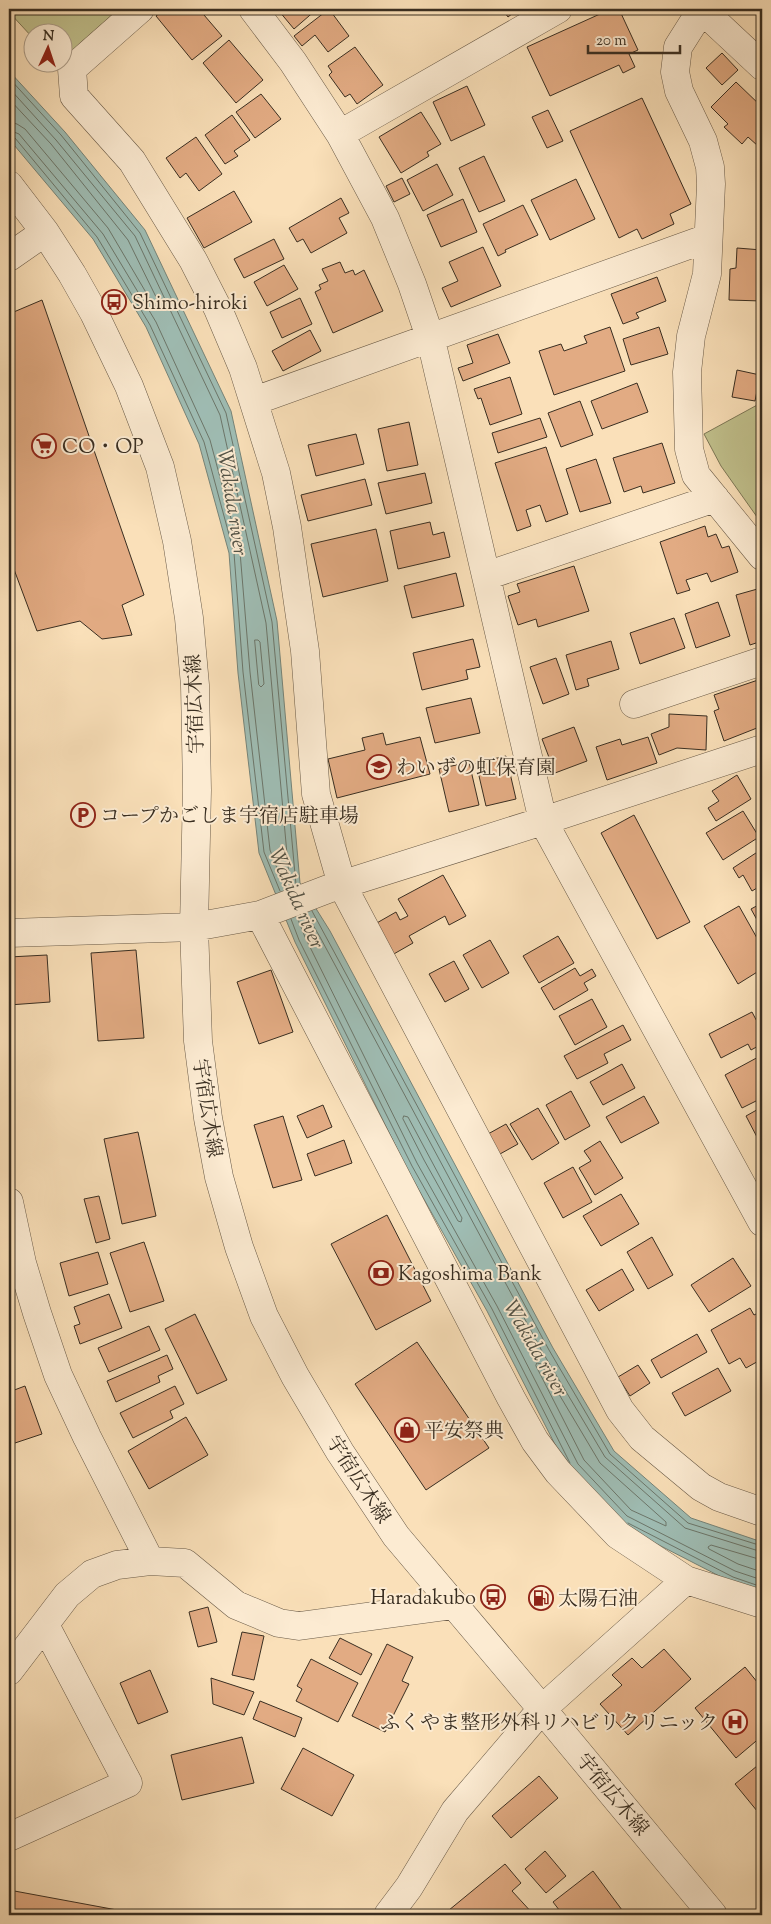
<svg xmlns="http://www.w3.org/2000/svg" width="771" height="1924" viewBox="0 0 771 1924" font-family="'Sorts Mill Goudy','Noto Serif JP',serif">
<rect width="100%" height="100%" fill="#fae0b9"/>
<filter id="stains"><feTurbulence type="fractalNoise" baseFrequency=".004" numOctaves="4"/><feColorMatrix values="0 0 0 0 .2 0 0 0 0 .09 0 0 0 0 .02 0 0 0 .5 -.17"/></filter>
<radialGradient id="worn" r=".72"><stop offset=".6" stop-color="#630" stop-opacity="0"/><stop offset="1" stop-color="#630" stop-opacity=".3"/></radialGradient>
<path fill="#c1c18d" stroke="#7d7857" d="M9 9H119L78 45 63 70 56 63 62 62V32H32V37L9 12Z
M762 398V524L721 466 704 434 759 404Z"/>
<path fill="#9fbdb4" stroke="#768479" d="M9 71 65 132 145 230 231 411 277 621 300 883 330 931 553 1348 614 1451 691 1518 762 1542V1592L731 1582 620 1525 568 1470 487 1311 407 1169 295 942 259 853 238 673 229 553 199 444 146 327 93 239 9 139Z"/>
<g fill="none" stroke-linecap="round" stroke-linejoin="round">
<path stroke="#6c766a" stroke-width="1" d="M9 78 61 135 140 233 226 413 272 622 296 885
M9 88 56 140 135 236 220 415 266 623 290 887
M9 99 51 144 128 240 159 303 158 306H154L108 228 25 129 17 124 9 122
M9 130 19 134 103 234 156 322 210 440 240 552 250 672 270 850 285 889
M9 136 15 138 97 237 150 325 204 442 234 553 243 672 264 852 280 891
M255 640H258L260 642 264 684 261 687 259 685Z
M312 911 549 1350 610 1454 688 1523 762 1546
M306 913 320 937 543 1353 605 1457 685 1528 762 1552
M297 917 305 937 417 1163 497 1306 578 1464 627 1516 735 1571 762 1580
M291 919 299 940 412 1166 492 1309 570 1463
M404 1116 408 1117 462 1218 461 1222 458 1221 424 1160 403 1119Z
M537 1363 541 1364 600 1463 666 1522V1526L631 1510 584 1460 536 1366Z
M628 1523 733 1577 762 1587
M762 1560 711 1545 708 1547 709 1549 738 1564 762 1572"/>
</g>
<path fill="#e2ab83" stroke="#392e21" d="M165 9H211L204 15 222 36 192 60 156 16Z
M281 9H317L294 29 279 11Z
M329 9 349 36 328 52 315 35 302 46 294 36Z
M502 9H518L508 17Z
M611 9H619L638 50 629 54 635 67 623 73 619 65 550 96 527 47Z
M229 40 263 80 236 103 203 63Z
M355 47 383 85 357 104 350 94 345 97 329 75 332 72 328 66Z
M722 53 738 70 722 85 706 68Z
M736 82 762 107V141L758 146 748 137 742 144 724 127 728 124 711 107Z
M467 86 485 125 451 141 433 102Z
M261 94 281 119 255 138 236 112Z
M642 98 691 204 670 214 674 224 642 239 637 229 619 238 570 131Z
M548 110 563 141 547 148 532 117Z
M421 112 441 144 427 152 429 156 401 173 379 137Z
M232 115 250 140 234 151 238 156 225 164 205 135Z
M196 137 222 174 199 191 186 173 180 178 166 158Z
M484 156 505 201 479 212 459 168Z
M437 164 453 195 423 211 407 180Z
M402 178 410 194 394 202 386 186Z
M576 179 595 219 550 240 531 200Z
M234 191 252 222 204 248 187 218Z
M341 198 349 213 339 218 347 233 311 253 303 239 297 242 289 228Z
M463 199 477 232 441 247 427 215Z
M523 205 538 235 505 250 506 252 498 256 483 224Z
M274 239 284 259 244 278 234 259Z
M483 247 501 286 451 307 442 288 458 281 449 262Z
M737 248 762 250V301L729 300 730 269 736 268Z
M340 262 345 273 353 270 355 275 364 270 383 311 333 333 315 292 321 289 319 285 328 281 322 269Z
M284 265 298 289 267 306 254 282Z
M657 277 666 301 636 313 639 318 623 324 611 294Z
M300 298 312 324 282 338 270 312Z
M42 300 144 595 122 605 132 635 102 639 80 621 37 631 9 556V314Z
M610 327 625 371 554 395 539 351 561 344 564 351 587 343 584 336Z
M659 327 668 354 631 365 623 339Z
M310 330 321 351 283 371 272 351Z
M498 334 510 363 463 381 458 368 473 363 467 345Z
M737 370 760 375 755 401 732 397Z
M510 377 522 414 490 425 481 398 478 399 474 389Z
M637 383 648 412 602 429 591 401Z
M580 401 593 435 561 447 548 413Z
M540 418 547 437 498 453 492 433Z
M409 422 418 465 387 471 378 429Z
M356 434 364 464 316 476 308 445Z
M662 443 675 483 643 493 641 486 624 492 613 458Z
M546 447 568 514 546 522 540 505 526 510 531 526 517 531 495 463Z
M596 459 611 503 580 512 566 469Z
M425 473 432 503 386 514 378 483Z
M365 479 372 505 308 521 301 495Z
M430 522 433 535 444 532 450 557 398 569 390 531Z
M705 526 708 537 716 534 722 548 729 546 738 572 711 582 707 573 686 580 690 590 677 594 660 542Z
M376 529 388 581 323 597 311 544Z
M574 566 589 611 538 627 536 619 518 625 508 596 520 592 517 584Z
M456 573 464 606 412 618 404 586Z
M761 588 762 641 750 645 736 595Z
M718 602 730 636 696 648 685 614Z
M674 618 685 648 640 664 630 633Z
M473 639 480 667 466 670 468 679 422 690 413 653Z
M611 641 619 669 587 679 589 686 576 690 566 655Z
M556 658 569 694 543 704 530 667Z
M758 680 762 691V726L724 741 714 711 719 709 714 695Z
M471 698 480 733 435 743 426 708Z
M669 714 707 716 706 750 677 748 659 755 651 734 669 727Z
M574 727 587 761 555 773 542 739Z
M383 733 386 745 420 737 430 774 337 798 328 759 365 750 362 738Z
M648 737 657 763 607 780 596 747 620 739 622 745Z
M506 756 516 799 486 806 476 763Z
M469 762 479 805 449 812 439 769Z
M737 775 751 799 716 821 708 808 719 801 712 791Z
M743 811 759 837 723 860 706 833Z
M634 815 690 922 657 939 601 833Z
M762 849V885L752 891 743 875 739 878 733 868Z
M443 875 466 916 449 925 445 916 409 936 413 943 392 955 375 924 396 912 400 920 408 916 398 899Z
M762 903V929L751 909Z
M739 906 762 947V969L738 984 704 926Z
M558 936 574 963 539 983 523 956Z
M490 940 509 973 482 988 463 955Z
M136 950 144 1038 98 1041 91 953Z
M47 955 50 1002 9 1005V957Z
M454 961 469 989 445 1002 429 974Z
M575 968 580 976 592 969 596 976 584 983 588 990 554 1010 541 988Z
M271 970 293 1032 259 1044 237 982Z
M592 999 607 1027 575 1045 559 1016Z
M752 1012 762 1031V1044L751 1050 748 1044 721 1058 709 1034Z
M623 1025 631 1040 604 1054 608 1063 577 1079 564 1056Z
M762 1055V1098L742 1108 725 1075Z
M622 1064 635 1088 603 1105 590 1082Z
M571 1091 590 1126 565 1140 546 1105Z
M644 1096 659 1123 621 1143 606 1117Z
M323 1105 332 1127 307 1138 297 1116Z
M762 1107V1137L758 1139 746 1116Z
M538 1108 559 1143 532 1160 510 1124Z
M283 1116 302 1180 273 1188 254 1125Z
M506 1124 518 1144 500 1154 488 1134Z
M138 1132 156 1216 122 1224 104 1139Z
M344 1140 352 1163 315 1176 307 1154Z
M600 1141 623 1178 595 1195 579 1168 591 1161 584 1151Z
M573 1167 592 1202 563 1218 544 1183Z
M621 1194 639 1224 601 1246 583 1216Z
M99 1196 110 1239 96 1243 84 1199Z
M387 1215 431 1301 376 1330 331 1244Z
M652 1237 673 1275 648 1289 627 1252Z
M144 1242 164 1301 130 1312 110 1253Z
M98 1252 108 1284 69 1296 60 1263Z
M733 1258 751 1286 709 1312 691 1285Z
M622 1269 634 1290 599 1311 586 1290Z
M109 1294 122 1328 80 1344 74 1326 80 1324 74 1307Z
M750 1308 754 1315 762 1311V1359L746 1368 740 1358 729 1364 711 1330Z
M195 1314 227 1380 197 1394 165 1329Z
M149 1326 160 1350 109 1372 98 1348Z
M697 1334 707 1352 661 1378 651 1360Z
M417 1342 489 1448 426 1490 355 1384Z
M167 1355 173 1369 158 1376 160 1382 116 1402 107 1381Z
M638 1365 650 1383 630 1396 618 1377Z
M718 1368 731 1391 685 1416 672 1393Z
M25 1386 42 1434 9 1445V1392Z
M175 1386 184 1404 170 1411 173 1418 133 1438 120 1413Z
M186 1417 208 1455 149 1489 128 1451Z
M208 1607 217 1642 198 1647 189 1612Z
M242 1632 264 1636 254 1680 232 1675Z
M340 1638 372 1654 361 1675 329 1658Z
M387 1644 413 1657 402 1681 409 1684 385 1732 352 1716Z
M664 1649 691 1679 628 1735 600 1704 622 1685 612 1675 632 1658 642 1668Z
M311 1659 358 1683 338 1722 296 1701 302 1689 297 1686Z
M745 1667 762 1688V1736L736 1758 695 1708Z
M150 1670 168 1712 138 1724 120 1683Z
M211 1678 254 1692 244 1715 213 1704Z
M260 1701 302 1718 295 1737 253 1719Z
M242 1737 254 1783 182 1800 171 1755Z
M303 1748 354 1775 332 1816 281 1789Z
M757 1766 762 1772V1817L735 1784Z
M539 1776 558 1798 511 1838 492 1816Z
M545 1851 566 1876 546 1893 525 1869Z
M505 1864 521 1883 512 1891 534 1915H443Z
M593 1871 625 1914 623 1915H563L553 1902Z
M9 1890 144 1915H9Z"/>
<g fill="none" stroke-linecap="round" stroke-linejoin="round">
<defs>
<path id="minor" d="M140 9 72 69 74 96 132 161 193 260 218 309 243 368 276 473 287 527 305 651 316 794 342 885 620 1410 642 1438 701 1487 719 1497 762 1512
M253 9 293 62 340 134 385 218 412 284 431 340 543 821 762 1222
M701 9 762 66
M702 9 678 47 675 72 679 91 703 141 710 167 711 184 707 274 691 336 687 372 689 449 696 475 762 556
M340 134 558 9
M9 185 45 232 72 274 94 313 129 386 160 467 177 541 189 618 195 685 197 790 194 927 198 1041 208 1118 219 1177 239 1247 264 1316 295 1376 340 1452 396 1536 542 1709 713 1915
M9 257 45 232
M254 401 708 238
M486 576 715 498
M634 704 762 661
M260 915 511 1398 535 1441 558 1472 618 1535 686 1580 762 1604
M9 933 194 927 260 915 328 889 543 821 762 749
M9 1202 22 1263 37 1313 58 1375 87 1437 150 1561
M9 1671 67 1595 92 1574 117 1565 150 1561 185 1563 236 1605 279 1623 299 1626 454 1605
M9 1837 128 1783 45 1625
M388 1915 409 1887 455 1811 542 1709 686 1580"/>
</defs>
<use href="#minor" stroke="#695a47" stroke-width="29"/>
<use href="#minor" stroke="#fcebd2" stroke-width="28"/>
</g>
<defs>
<symbol id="bus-ring" viewBox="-11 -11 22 22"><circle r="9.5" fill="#fcebd2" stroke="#8f2418" stroke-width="1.5"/><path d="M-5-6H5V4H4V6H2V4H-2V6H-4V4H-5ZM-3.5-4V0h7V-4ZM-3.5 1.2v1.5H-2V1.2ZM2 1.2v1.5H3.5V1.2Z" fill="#8f2418"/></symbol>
<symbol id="supermarket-ring" viewBox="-11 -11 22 22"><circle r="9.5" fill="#fcebd2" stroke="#8f2418" stroke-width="1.5"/><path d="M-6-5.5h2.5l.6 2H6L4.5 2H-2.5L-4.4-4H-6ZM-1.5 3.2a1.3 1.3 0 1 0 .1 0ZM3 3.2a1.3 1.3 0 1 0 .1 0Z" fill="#8f2418"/></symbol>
<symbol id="school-ring" viewBox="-11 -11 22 22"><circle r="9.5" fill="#fcebd2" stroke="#8f2418" stroke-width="1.5"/><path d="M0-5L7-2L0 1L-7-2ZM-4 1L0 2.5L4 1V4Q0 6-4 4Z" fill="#8f2418"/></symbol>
<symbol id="parking-ring" viewBox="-11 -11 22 22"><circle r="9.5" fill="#fcebd2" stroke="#8f2418" stroke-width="1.5"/><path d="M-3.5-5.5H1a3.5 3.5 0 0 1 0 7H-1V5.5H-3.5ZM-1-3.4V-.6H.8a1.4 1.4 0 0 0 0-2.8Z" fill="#8f2418"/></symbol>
<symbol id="bank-ring" viewBox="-11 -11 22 22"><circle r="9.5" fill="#fcebd2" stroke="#8f2418" stroke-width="1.5"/><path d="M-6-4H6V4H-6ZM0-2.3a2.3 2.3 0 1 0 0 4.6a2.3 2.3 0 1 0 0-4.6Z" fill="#8f2418"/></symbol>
<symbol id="shop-ring" viewBox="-11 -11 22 22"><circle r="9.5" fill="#fcebd2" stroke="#8f2418" stroke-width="1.5"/><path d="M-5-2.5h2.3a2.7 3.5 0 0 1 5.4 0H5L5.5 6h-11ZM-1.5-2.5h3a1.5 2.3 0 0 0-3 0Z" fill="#8f2418"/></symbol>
<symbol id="fuel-ring" viewBox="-11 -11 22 22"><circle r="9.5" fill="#fcebd2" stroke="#8f2418" stroke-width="1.5"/><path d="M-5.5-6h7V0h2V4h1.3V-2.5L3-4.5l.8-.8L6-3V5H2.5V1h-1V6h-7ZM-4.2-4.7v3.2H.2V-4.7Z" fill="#8f2418"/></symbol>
<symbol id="hospital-ring" viewBox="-11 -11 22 22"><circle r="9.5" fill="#fcebd2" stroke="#8f2418" stroke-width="1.5"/><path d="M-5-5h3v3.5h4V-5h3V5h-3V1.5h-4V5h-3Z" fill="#8f2418"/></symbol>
</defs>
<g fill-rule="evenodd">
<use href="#bus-ring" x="100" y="288" width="28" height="28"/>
<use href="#supermarket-ring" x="30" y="432" width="28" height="28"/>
<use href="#school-ring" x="365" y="753" width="28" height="28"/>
<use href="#parking-ring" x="69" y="801" width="28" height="28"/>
<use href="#bank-ring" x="367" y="1259" width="28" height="28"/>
<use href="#shop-ring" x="393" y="1416" width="28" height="28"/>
<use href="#bus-ring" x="479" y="1583" width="28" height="28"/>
<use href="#fuel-ring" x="527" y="1584" width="28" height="28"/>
<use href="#hospital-ring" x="721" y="1708" width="28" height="28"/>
</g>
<g text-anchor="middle" stroke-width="4" stroke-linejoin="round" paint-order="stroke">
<g font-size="20" fill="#392e21" stroke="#fcebd2" text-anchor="start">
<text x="132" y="309">Shimo-hiroki</text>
<text x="62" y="453">CO・OP</text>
<text x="396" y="774">わいずの虹保育園</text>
<text x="100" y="822">コープかごしま宇宿店駐車場</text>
<text x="398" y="1280">Kagoshima Bank</text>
<text x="424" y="1437">平安祭典</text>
<text x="476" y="1604" text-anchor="end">Haradakubo</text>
<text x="558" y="1605">太陽石油</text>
<text x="718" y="1729" text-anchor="end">ふくやま整形外科リハビリクリニック</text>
</g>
<g font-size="20" fill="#392e21" stroke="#fcebd2">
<text transform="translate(194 704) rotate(-92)" y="7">宇宿広木線</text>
<text transform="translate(208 1108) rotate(81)" y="7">宇宿広木線</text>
<text transform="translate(359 1479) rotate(57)" y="7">宇宿広木線</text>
<text transform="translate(613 1794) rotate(50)" y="7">宇宿広木線</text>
</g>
<g font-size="21" font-style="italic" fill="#525246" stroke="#fcebd2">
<text transform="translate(233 502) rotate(81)" y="7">Wakida river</text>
<text transform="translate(297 898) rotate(66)" y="7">Wakida river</text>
<text transform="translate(536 1348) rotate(60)" y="7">Wakida river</text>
</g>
</g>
<rect width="771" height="1924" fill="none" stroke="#fae0b9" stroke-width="30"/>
<rect x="10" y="10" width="751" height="1904" fill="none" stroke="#392e21" stroke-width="2.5"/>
<rect x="15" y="15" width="741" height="1894" fill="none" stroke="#392e21"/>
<g transform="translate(48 48) rotate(3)"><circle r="24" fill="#fcebd2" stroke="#ae9f8b"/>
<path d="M0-4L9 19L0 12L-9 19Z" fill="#8f2418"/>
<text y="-8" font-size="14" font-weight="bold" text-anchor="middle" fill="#392e21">N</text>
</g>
<path d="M588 45v8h92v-8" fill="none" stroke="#392e21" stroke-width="2.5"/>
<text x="596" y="45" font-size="15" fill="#392e21" stroke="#fcebd2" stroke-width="4" paint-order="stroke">20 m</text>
<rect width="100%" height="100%" filter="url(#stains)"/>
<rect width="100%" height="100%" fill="url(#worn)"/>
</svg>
